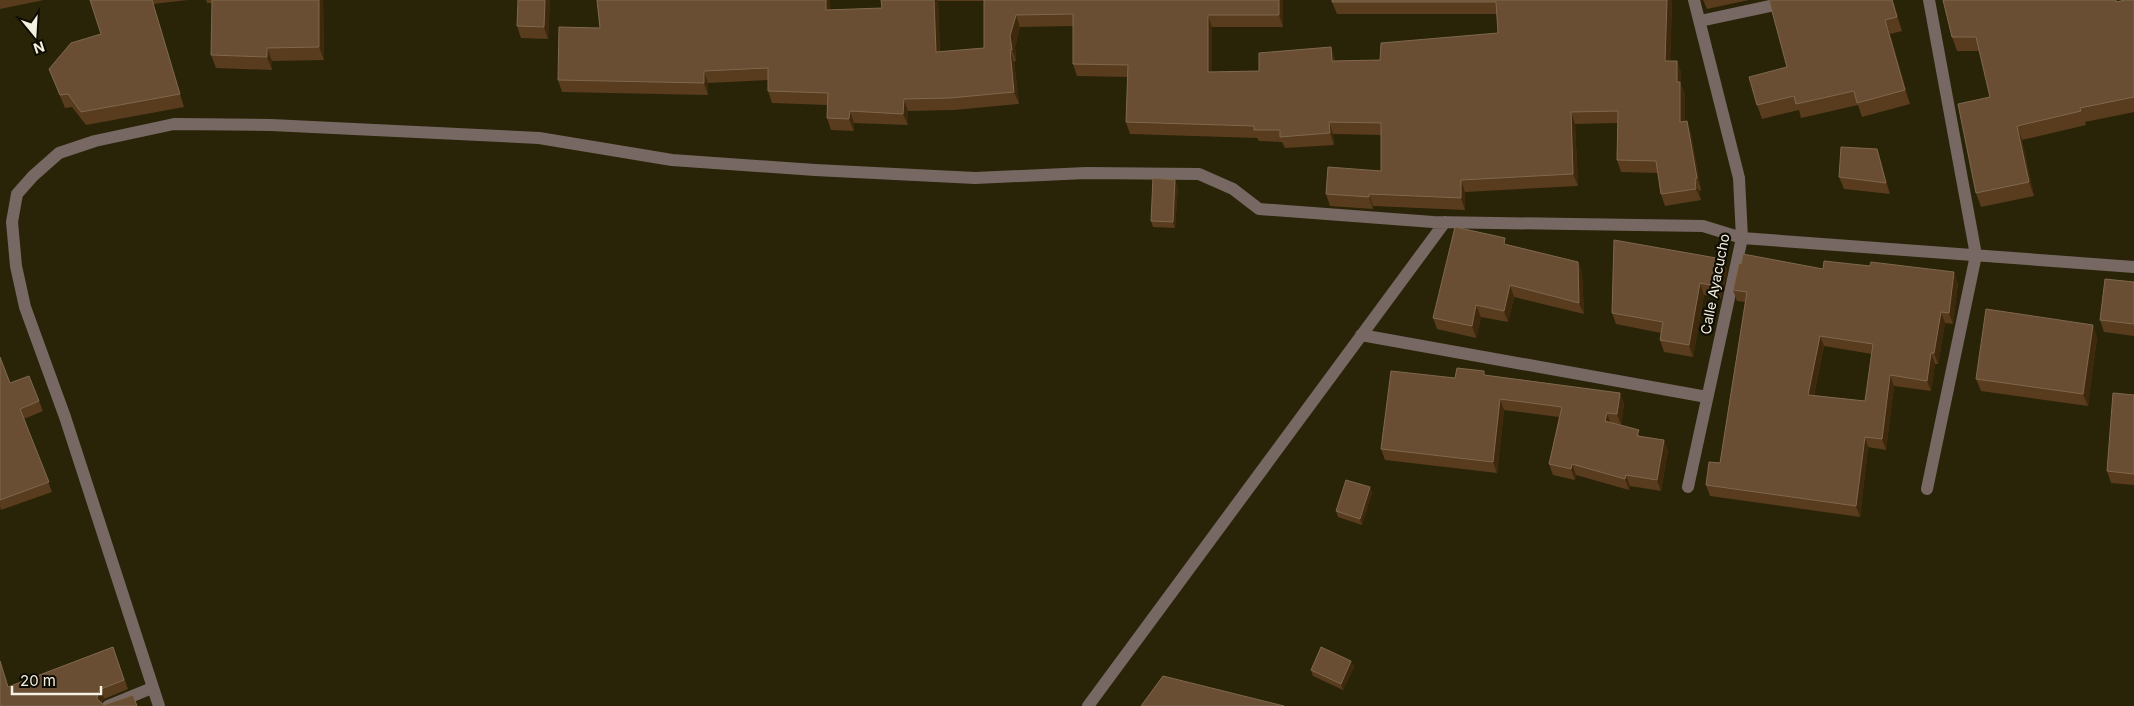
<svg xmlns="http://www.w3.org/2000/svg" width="2134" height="706" viewBox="0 0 2134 706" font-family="Inter,sans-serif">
<rect width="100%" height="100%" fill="#292407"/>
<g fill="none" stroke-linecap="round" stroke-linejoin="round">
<path stroke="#776864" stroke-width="12" d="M1700 21 1798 0
M1361 335 1707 397
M1688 487 1742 238 1739 178 1694 0
M1927 489 1976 255 1929 0
M108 706 152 688
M159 706 65 417 25 307 16 266 12 222 17 194 33 176 59 153 95 141 174 124 271 125 539 138 672 160 815 170 975 178 1086 173 1199 174 1233 189 1259 209 1433 222 1703 226 1742 238 2134 267
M1088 706 1445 222"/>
</g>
<path fill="#593b1e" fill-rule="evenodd" d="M0 0H44L0 9Z
M90 0H188L153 4 184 107 86 125 72 107 65 108 49 69 101 34Z
M206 0H323L324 60 272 61V70L216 68 211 55 212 3H207Z
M550 0 548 39 521 38 517 26Z
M597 0H830V10L882 8 881 0H1283V27H1212V72L1259 71 1331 47 1335 61 1380 60 1498 33 1497 14H1337L1332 2 1672 0 1670 61H1677L1681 73V85L1685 94V121L1691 133 1701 190 1699 191 1701 200 1665 206 1661 194 1658 173 1621 172 1617 160 1618 123 1575 124 1578 186 1465 192V210L1373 206V209L1330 206 1326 194 1381 171V135L1333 134 1334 145 1285 148 1282 142 1259 141 1257 138 1130 134 1126 122 1128 77 1077 76 1073 64V26L1020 27 1015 47 1016 61 1014 62 1019 104 954 110 908 111V125L854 123V131L831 130 827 118 828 105 772 103 768 91V80L708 83V95L562 92 558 80 600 28ZM938 1H984V48L940 52Z
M1703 0H1749L1707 9Z
M1893 0 1902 31 1890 34 1910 104 1862 117 1858 105 1801 118 1799 110 1762 119 1757 105 1787 67Z
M2134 0V112L2085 122 2086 125 2022 140 2034 196 1981 207 1976 193 1990 97 1979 51H1957L1952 37 2118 1Z
M1877 149 1881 161 1890 194 1844 189 1839 177Z
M1178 186 1175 228 1153 227 1151 221Z
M1508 245 1578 262 1582 273 1584 314 1514 297 1508 322 1481 317 1476 338 1437 329 1433 318Z
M1722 259 1727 271 1721 298 1704 295 1693 357 1664 352 1660 340 1661 333 1616 324 1612 313Z
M1823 269 1958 283 1953 324 1945 323 1938 364H1935L1931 391 1894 386 1886 450 1868 447 1860 517 1710 496 1706 485 1720 463 1745 302 1737 301 1733 290ZM1824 346 1872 354 1865 401 1814 395Z
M2134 282V336L2104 332 2100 320Z
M2097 337 2088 406 1981 391 1976 379Z
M0 357 10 383 29 376 43 411 24 419 52 492 1 510 0 507Z
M1486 375 1620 393 1624 404 1621 425 1641 436 1664 440 1668 451 1661 491 1630 486 1629 490 1576 475 1575 480 1553 475 1549 464 1559 417 1504 410 1497 473 1385 460 1381 449 1455 378Z
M2134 395V485L2111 483 2107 471Z
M1370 487 1372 493 1362 525 1338 517 1336 511Z
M113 647 128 689 104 699 101 702 104 705 0 706 9 687Z
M1351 661 1354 667 1343 690 1313 676 1311 670Z"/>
<path fill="#3f290c" d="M319 0H323L324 60 319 47Z
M545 0H550L548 39 544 27Z
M826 0H830L831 22 826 10Z
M934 0H937L938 1 940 64 936 52Z
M1279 0H1283V27L1279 15Z
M1667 0H1672L1670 73 1665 61Z
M1892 0H1893L1902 31 1897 17Z
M1016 15 1020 27 1015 47 1016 61 1012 50 1010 36Z
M1208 15 1212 27V84L1208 72Z
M1885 20 1890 34 1910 104 1905 90Z
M1331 47 1335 59 1336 73 1332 61Z
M267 48 272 61V70L267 57Z
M1010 50 1014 62 1019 104 1014 92Z
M1677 61 1681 73V85L1685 94V134L1680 122 1677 82Z
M704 71 708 83V95L704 83Z
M904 99 908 111V125L903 114Z
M850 111 854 123V131L849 119Z
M1571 112 1575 124 1578 186 1573 174Z
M1687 121 1691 133 1701 190 1697 178Z
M1329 122 1333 134 1334 145 1330 133Z
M2017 126 2022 140 2034 196 2029 182Z
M1877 149 1881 161 1890 194 1886 183Z
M1695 179 1699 191 1701 200 1696 189Z
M1175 180 1178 186 1175 228 1173 222Z
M1461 180 1465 192V210L1461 198Z
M1369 194 1373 206V209L1369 197Z
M1722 259 1727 271 1721 298 1716 286Z
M1578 262 1582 273 1584 314 1579 303Z
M1954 272 1958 283 1953 324 1949 313Z
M1700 283 1704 295 1693 357 1689 345Z
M1510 285 1514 297 1508 322 1504 311Z
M1476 305 1481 317 1476 338 1472 326Z
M1941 312 1945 323 1938 364 1934 353Z
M2093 325 2097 337 2088 406 2083 394Z
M1820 336 1824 346 1812 405 1808 395Z
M1931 353 1935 364 1931 391 1927 381Z
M1890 375 1894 386 1886 450 1882 439Z
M1620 393 1624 404 1621 425 1617 414Z
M1500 399 1504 410 1497 473 1493 462Z
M1607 413 1611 424 1605 421Z
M1865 437 1868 447 1860 517 1856 506Z
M1664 440 1668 451 1661 491 1657 480Z
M1572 464 1576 475 1575 480 1571 469Z
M1626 475 1630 486 1629 490 1625 479Z
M1370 487 1372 493 1362 525 1360 519Z
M1351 661 1354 667 1343 690 1341 684Z
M101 689 104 699 101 701V706L97 699 98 692Z"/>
<path fill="#694e33" stroke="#7f684e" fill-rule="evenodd" d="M90 0H152L180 94 81 112 68 94 60 95 49 69 71 43 101 34Z
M212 0H319V47L267 48V57L211 55Z
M518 0H545L544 27 517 26Z
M597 0H826V10L882 8 881 0H934L936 52 984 48V0H1279V15H1208V72L1259 71V53L1331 47 1332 61 1380 60 1381 43 1498 33 1496 2H1332V0H1667L1665 61H1677V82H1680V122L1687 121 1697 178 1695 179 1696 189 1661 194 1656 161 1617 160 1618 111 1571 112 1573 174 1461 180V198L1369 194V197L1326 194 1328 167 1381 171V123L1329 122 1330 133 1280 137V130H1254V126L1126 122 1128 65 1073 64V14L1016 15 1010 36 1012 50H1010L1014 92 950 98 904 99 903 114 850 111 849 119 827 118 828 93 768 91V68L704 71V83L558 80 559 27 600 28Z
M1769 0H1892L1897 17 1885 20 1905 90 1857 103 1854 91 1796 104 1794 96 1757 105 1749 77 1787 67Z
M1943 0H2116V2L2125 0H2134V97L2080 108 2081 111 2017 126 2029 182 1976 193 1958 104 1990 97 1976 37H1952Z
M1841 147 1877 149 1886 183 1839 177Z
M1153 178 1175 180 1173 222 1151 221Z
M1455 227 1505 238 1504 244 1578 262 1579 303 1510 285 1504 311 1476 305 1472 326 1433 318Z
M1614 240 1722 259 1716 286 1700 283 1689 345 1660 340 1663 322 1612 313Z
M1743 254 1823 269 1824 261 1870 266 1871 262 1954 272 1949 313 1941 312 1934 353H1931L1927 381 1890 375 1882 439 1865 437 1856 506 1706 485 1709 462 1720 463 1747 292 1733 290 1739 263 1741 264ZM1820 336 1873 344 1865 401 1808 395Z
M2105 279 2134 282V324L2100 320Z
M1986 309 2093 325 2083 394 1976 379Z
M0 357 10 383 29 376 39 401 20 409 49 482 0 500Z
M1457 368 1484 371V375L1620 393 1617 414 1607 413 1605 421 1639 430 1637 436 1664 440 1657 480 1626 475 1625 479 1572 464 1571 469 1549 464 1562 407 1500 399 1493 462 1381 449 1391 371 1455 378Z
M2113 393 2134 395V474L2107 471Z
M1346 480 1370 487 1360 519 1336 511Z
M113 647 124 680 101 689 98 692 97 699 104 705 133 695 137 706H0V661L8 687Z
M1321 647 1351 661 1341 684 1311 670Z
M1163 676 1284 706H1141Z"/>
<g text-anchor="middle" stroke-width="4.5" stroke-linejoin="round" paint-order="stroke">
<g font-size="14" fill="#f4f1e1" stroke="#0f0d03">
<text transform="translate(1715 284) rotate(-79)" y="5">Calle Ayacucho</text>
</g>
</g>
<g transform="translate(35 35) rotate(162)" stroke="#0f0d03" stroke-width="4" paint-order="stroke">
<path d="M0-4L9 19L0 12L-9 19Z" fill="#f4f1e1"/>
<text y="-8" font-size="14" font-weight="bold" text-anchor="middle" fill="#f4f1e1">N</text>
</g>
<path d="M12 686v8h89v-8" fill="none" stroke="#f4f1e1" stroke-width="2.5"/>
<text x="20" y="686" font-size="15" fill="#f4f1e1" stroke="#0f0d03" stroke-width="4" paint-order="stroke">20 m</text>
</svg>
